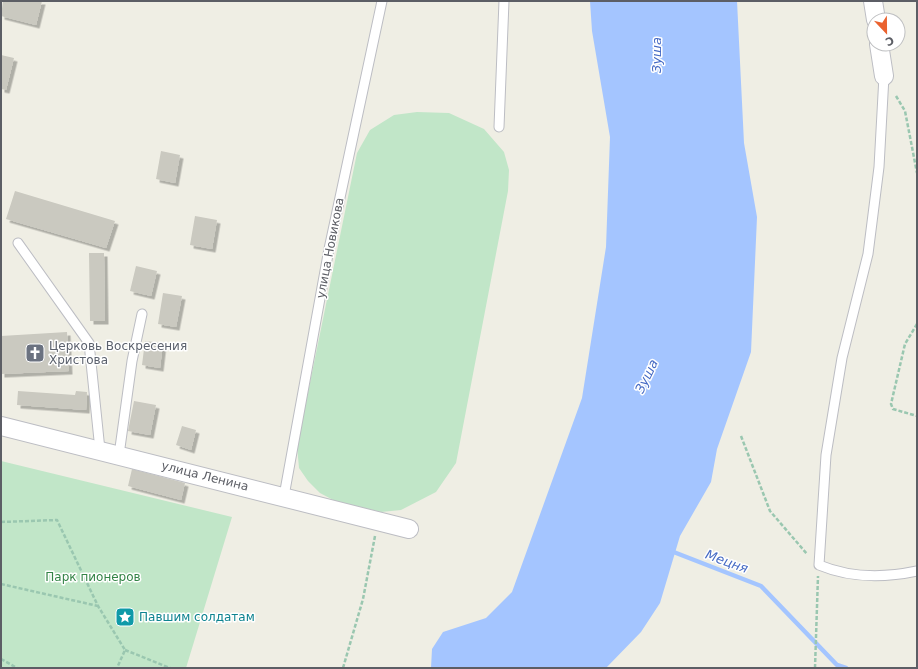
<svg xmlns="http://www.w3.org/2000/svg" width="918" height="669" viewBox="0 0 918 669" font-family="'DejaVu Sans',sans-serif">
<defs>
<filter id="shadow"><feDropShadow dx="3.5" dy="3.5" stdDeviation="0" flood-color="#0004"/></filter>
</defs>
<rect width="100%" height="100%" fill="#efeee4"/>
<path fill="#c1e6c8" d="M417 112 449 113 484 129 504 152 509 170 508 191 456 463 436 492 401 510 381 512 335 501 320 493 308 481 299 468 297 446 357 153 370 130 394 115Z
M1 461 232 517 186 668H1Z"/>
<path fill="#a4c5ff" d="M590 1H737L744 143 757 217 751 352 717 449 711 482 680 536 660 603 641 632 606 668H431L432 649 443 632 486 618 512 592 582 398 606 247 610 137 592 31Z"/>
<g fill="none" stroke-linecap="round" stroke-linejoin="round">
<path stroke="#a4c5ff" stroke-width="4.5" d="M671 551 761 586 837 665 846 668"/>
</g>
<path fill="#cac9c0" filter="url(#shadow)" d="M3 1H42L36 25 1 16Z
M1 55 14 58 6 90 1 89Z
M161 151 180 155 175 183 156 179Z
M15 191 115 221 106 248 6 219Z
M195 216 217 220 212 249 190 245Z
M89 253H104L105 321H90Z
M136 266 157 271 151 296 130 291Z
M163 293 182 296 176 327 158 324Z
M67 332 69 371 1 374V336Z
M145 341 163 343 160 368 142 365Z
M18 391 75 395 76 391 87 392 86 410 17 405Z
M134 401 156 405 150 435 128 431Z
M182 426 196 430 191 450 176 445Z
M132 469 185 483 181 500 128 486Z"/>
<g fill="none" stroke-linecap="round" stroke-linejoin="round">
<defs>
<path id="service" d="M884 76 879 167 868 254 842 358 826 455 819 565C850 578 884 578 917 571
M499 127 504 1
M18 243 89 343 100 450
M119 455 132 361 142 314
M284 496 329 249 382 1"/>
<path id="minor" d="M873 1 876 20
M879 44 884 76
M1 426 409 529"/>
</defs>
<use href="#service" stroke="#bcbdc3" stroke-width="11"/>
<use href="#minor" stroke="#bcbdc3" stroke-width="20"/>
<path stroke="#9ac7b0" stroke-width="2.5" stroke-dasharray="4 2" stroke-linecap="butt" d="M896 96 905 111 917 173
M917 324 905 344 891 404 893 409 917 416
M741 436 770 511 807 554
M1 522 57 520 98 606 125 650 117 668
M1 584 98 606
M125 650 170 668
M1 659 17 668
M343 668 363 599 375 536
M815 668 818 576"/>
<use href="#service" stroke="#fff" stroke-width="9"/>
<use href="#minor" stroke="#fff" stroke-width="18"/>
</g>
<defs>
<symbol id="church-square" viewBox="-11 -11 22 22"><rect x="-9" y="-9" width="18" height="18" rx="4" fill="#6b7280" stroke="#fff"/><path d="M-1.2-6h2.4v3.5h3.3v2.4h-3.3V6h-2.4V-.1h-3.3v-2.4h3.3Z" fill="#fff"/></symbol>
<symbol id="sight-square" viewBox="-11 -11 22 22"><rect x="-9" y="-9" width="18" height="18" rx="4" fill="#0f9aa8" stroke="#fff"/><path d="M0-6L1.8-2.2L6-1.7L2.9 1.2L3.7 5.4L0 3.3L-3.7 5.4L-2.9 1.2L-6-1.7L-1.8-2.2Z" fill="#fff"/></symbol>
</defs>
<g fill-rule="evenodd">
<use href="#church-square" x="24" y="342" width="22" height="22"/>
<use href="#sight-square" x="114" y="606" width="22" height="22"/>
</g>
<g text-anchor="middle" stroke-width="3" stroke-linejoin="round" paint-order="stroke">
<g font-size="12" fill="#5c5e65" stroke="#fff">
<text transform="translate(330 248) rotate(-79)" y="4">улица Новикова</text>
<text transform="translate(205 476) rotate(14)" y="4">улица Ленина</text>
</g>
<g font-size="12" fill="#5b616d" stroke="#fff" text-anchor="start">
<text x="49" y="350">Церковь Воскресения<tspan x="49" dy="14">Христова</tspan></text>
</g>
<g font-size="12" fill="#348447" stroke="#fff">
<text x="93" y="581">Парк пионеров</text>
</g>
<g font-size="12" fill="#0d838f" stroke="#fff" text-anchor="start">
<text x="139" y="621">Павшим солдатам</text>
</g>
<g font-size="13" font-style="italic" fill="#456ac4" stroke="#fff">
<text transform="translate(656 55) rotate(-90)" y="5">Зуша</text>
<text transform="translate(646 376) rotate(-64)" y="5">Зуша</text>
<text transform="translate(727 561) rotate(20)" y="5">Мецня</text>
</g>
</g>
<rect width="918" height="669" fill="none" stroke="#5c5e65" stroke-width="4"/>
<g transform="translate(886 32) rotate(158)"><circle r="19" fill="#ffffff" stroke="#bebfc1"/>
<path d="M0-3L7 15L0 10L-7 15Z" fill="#ea622f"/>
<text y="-6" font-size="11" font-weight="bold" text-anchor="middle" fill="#5c5e65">С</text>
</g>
</svg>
